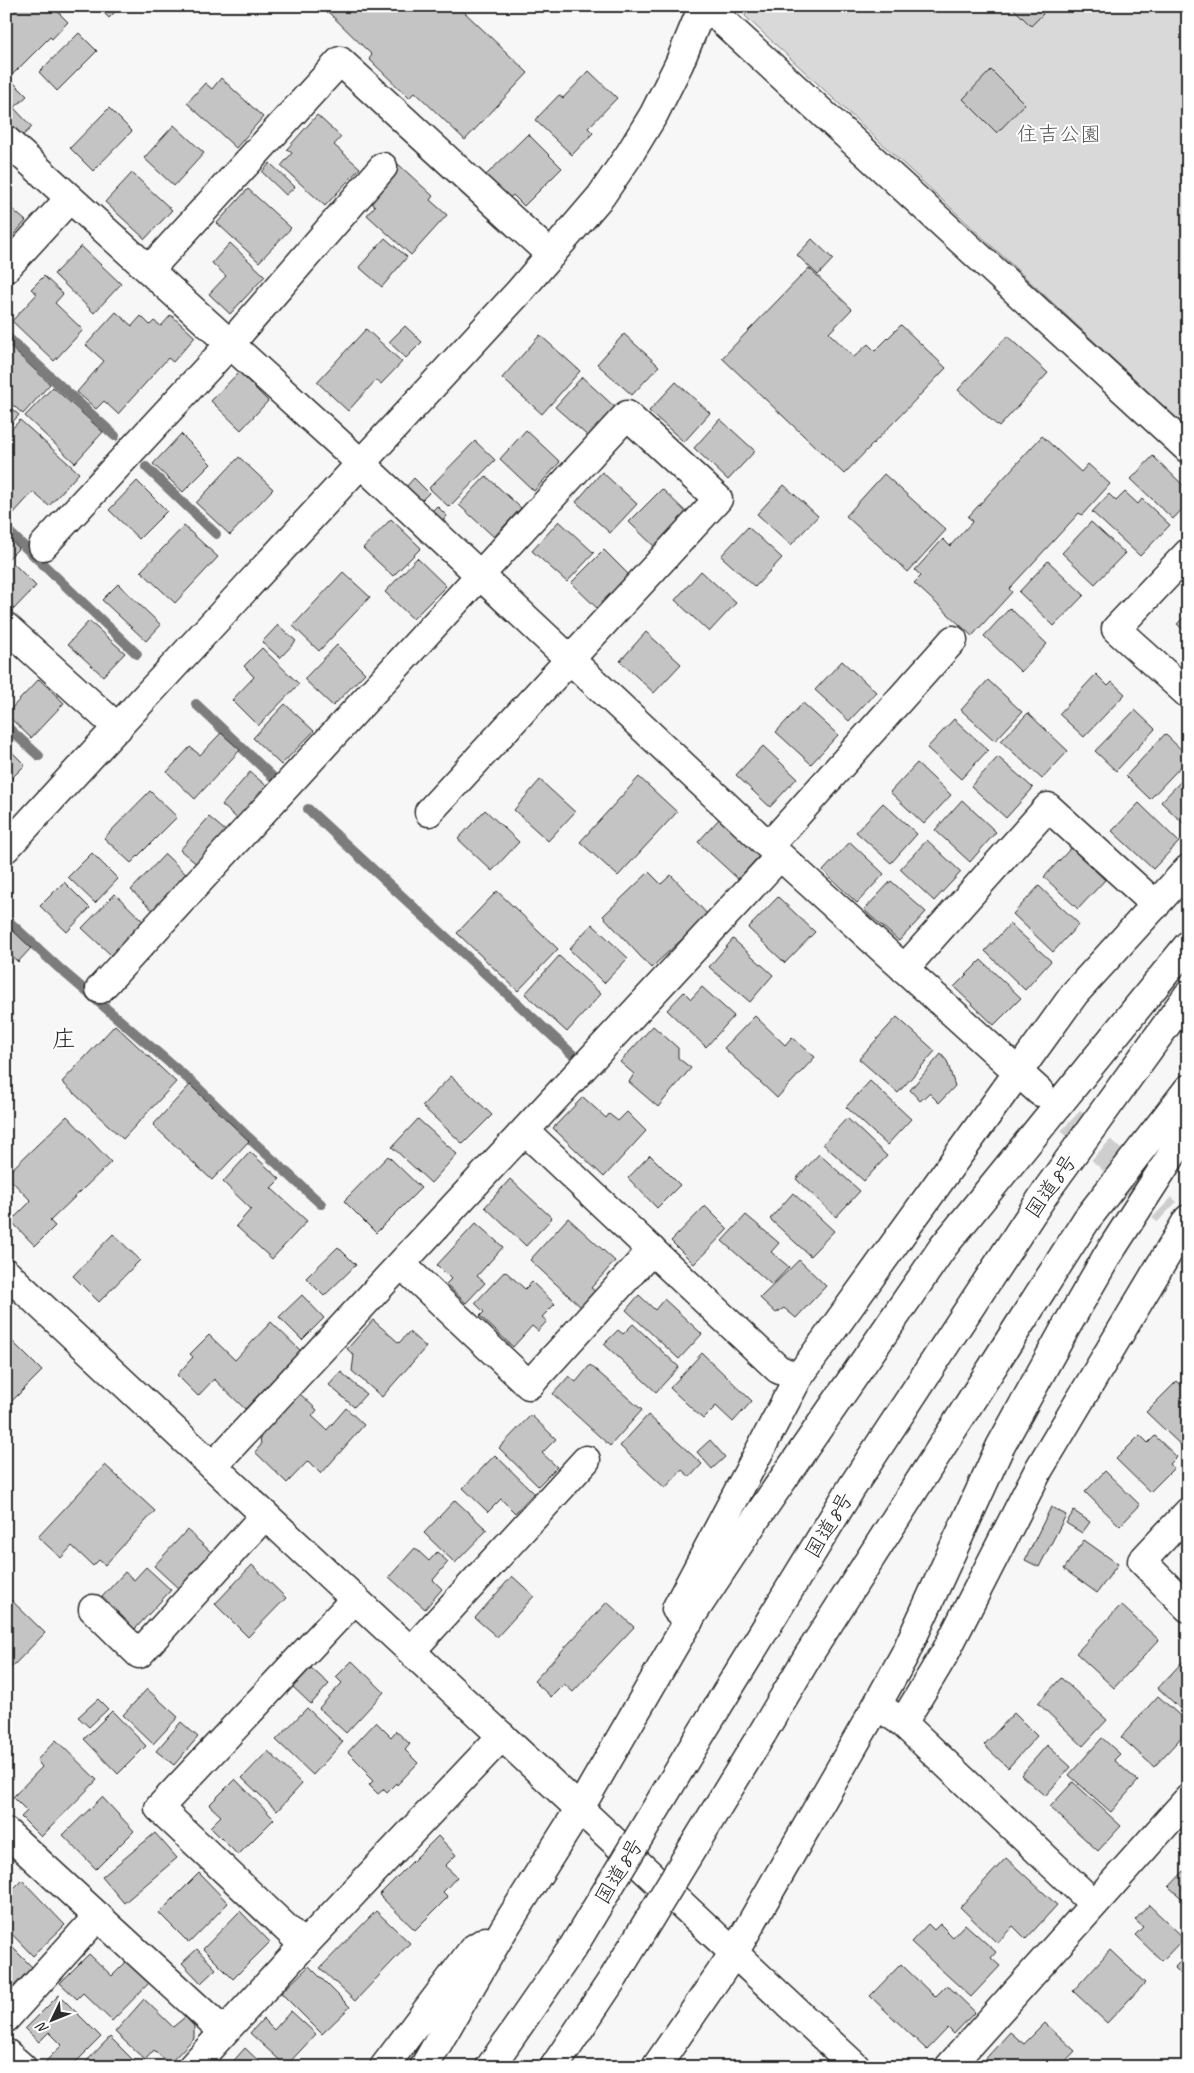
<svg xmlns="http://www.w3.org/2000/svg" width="1194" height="2073" viewBox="0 0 1194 2073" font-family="Caveat,'Klee One',sans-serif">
<rect width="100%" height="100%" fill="#f7f7f7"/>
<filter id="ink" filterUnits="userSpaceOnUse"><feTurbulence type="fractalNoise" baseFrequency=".02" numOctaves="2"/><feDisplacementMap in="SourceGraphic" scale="10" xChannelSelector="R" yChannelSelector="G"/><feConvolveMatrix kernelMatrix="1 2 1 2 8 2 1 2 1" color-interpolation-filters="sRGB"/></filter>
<g filter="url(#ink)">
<path fill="#d9d9d9" stroke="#828282" d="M747 6H1188V429L745 16Z"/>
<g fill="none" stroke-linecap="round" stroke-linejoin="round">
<path stroke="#7b7b7b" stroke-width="10" d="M6 336 115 436
M146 467 216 534
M6 529 137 654
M196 704 276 780
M6 726 39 756
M308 809 573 1055
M6 919 59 968 193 1083 248 1137 321 1204"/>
</g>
<path fill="#c4c4c4" stroke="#2b2b2b" d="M20 6H52L68 22 52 39 50 37 10 77 6 74V20Z
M97 6H121L109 18Z
M322 6H458L528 73 465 140 415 92 409 98 369 59 372 55Z
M1011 6H1036L1043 14 1031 26Z
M79 33 97 51 57 91 39 72Z
M991 70 1025 104 997 133 963 99Z
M589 71 617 98 588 128 593 133 572 155 535 120 559 95 563 98Z
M6 75 27 96 14 108 32 127 20 138 6 124Z
M221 78 263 117 236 148 187 103 205 83 212 89Z
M109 108 132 131 93 171 70 148Z
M317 115 341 137 334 145 360 168 325 206 281 166 292 153 287 149Z
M174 125 204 153 174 186 144 158Z
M528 134 562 168 524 206 513 195 508 199 485 176Z
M270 163 295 187 286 195 262 172Z
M398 164 433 196 430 200 447 215 411 255 367 215 375 206 363 196 383 182Z
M132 173 172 210 145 239 105 202Z
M248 189 291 228 259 262 217 223Z
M6 204 26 221 9 240 6 238Z
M385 238 407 257 382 287 359 267Z
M812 239 833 259 818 275 797 255Z
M230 243 265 276 230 314 209 294 226 276 212 263Z
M81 246 121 284 94 313 54 274Z
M809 268 852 309 829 333 854 357 868 344 875 351 901 325 946 368 844 474 722 358Z
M44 276 63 294 55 303 83 330 54 361 12 321 37 294 31 289Z
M116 312 132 326 141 316 150 325 154 321 161 326 171 315 195 337 173 362 168 358 118 414 104 401 96 409 77 392 104 361 86 345Z
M405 326 422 342 406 358 389 342Z
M366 329 402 362 381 384 376 380 348 411 317 382Z
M624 334 659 366 632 395 597 364Z
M540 335 580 371 542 414 502 378Z
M1007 336 1048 373 999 427 958 390Z
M6 343 50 384 23 414 6 399Z
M239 372 268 401 241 430 211 401Z
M582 377 617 409 590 438 555 407Z
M676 382 710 413 684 442 649 411Z
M53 387 103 432 75 463 25 416Z
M6 404 19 415 6 429Z
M720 419 755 451 728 480 694 448Z
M20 420 79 473 49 506 33 492 12 515 6 510V435Z
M526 430 560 462 534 491 500 459Z
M181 434 211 464 183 492 153 464Z
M1042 436 1081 472 1088 464 1110 484 1082 515 1079 513 1009 589 1012 592 972 636 914 583 921 576 915 570 943 539 950 546 973 521 968 517Z
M475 441 495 460 449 507 429 488Z
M1153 456 1188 490V503L1173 519 1131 479Z
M239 457 273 489 230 535 196 503Z
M602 472 637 504 610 533 576 502Z
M884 474 946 530 908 572 846 516Z
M486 476 521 508 494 537 459 505Z
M414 478 429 493 421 501 406 487Z
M137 481 167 511 139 539 109 510Z
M784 485 818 516 791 545 757 514Z
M662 489 690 516 658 550 629 522Z
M1125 492 1138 504 1142 499 1170 525 1140 556 1092 512 1109 494 1116 501Z
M437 506 447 516 441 523 431 512Z
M391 519 421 548 393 576 363 548Z
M559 521 594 553 567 582 532 551Z
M1091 522 1125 553 1095 584 1062 553Z
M184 526 218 557 175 603 141 571Z
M748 527 782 558 755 587 721 556Z
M6 536 19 548 6 561Z
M604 550 632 578 600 611 571 583Z
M417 558 446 586 413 619 385 592Z
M1048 561 1084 595 1054 626 1019 592Z
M14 564 36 586 14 609 6 602V572Z
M701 571 736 603 709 632 675 600Z
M343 572 370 597 319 651 293 626Z
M118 584 161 625 146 641 102 600Z
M1010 608 1047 644 1021 672 984 636Z
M1188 613V634L1177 624Z
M89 621 125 653 103 676 68 644Z
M278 625 296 641 280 658 262 642Z
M646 632 681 664 654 693 620 661Z
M337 645 365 673 333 706 304 679Z
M262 648 299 684 258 726 232 700 254 677 244 666Z
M842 661 876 692 849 721 815 690Z
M1096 674 1108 686 1112 682 1125 694 1084 737 1059 714Z
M39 679 64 703 31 738 6 714Z
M988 680 1022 712 995 741 961 710Z
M803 703 838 735 811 764 776 732Z
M285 704 314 731 281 765 253 738Z
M1135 710 1155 729 1116 771 1095 751Z
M1028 713 1068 751 1042 779 1001 741Z
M954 719 988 750 961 779 927 748Z
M221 733 240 750 195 799 167 772 190 747 200 755Z
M1165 734 1188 756V759L1150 799 1126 776Z
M6 746 25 765 6 784Z
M763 746 797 778 770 807 736 775Z
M998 757 1033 788 1006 818 971 786Z
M917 763 951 795 924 824 890 792Z
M250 772 269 788 240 821 222 805Z
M1188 774V823L1186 826 1161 802Z
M639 777 677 812 618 876 580 842Z
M540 780 575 812 548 841 514 810Z
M150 791 177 817 131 863 104 838Z
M962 800 996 832 970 862 935 830Z
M883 803 917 834 891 863 856 832Z
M1139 803 1179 842 1153 869 1112 831Z
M485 810 519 842 492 871 458 839Z
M209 817 228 833 199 866 180 850Z
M720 818 760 855 738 879 698 842Z
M927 840 961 872 934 901 900 869Z
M850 842 884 874 857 903 823 871Z
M1071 848 1105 880 1078 909 1044 877Z
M92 853 118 879 95 903 68 877Z
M165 854 192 880 158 915 131 890Z
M649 872 661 884 671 875 708 915 651 968 603 916Z
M891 881 926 912 899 941 864 910Z
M64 882 90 908 67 932 40 906Z
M1039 886 1079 924 1053 952 1013 914Z
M497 891 558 949 518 991 457 933Z
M115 894 144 922 111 955 82 928Z
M778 897 815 932 785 963 748 928Z
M592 924 628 958 604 983 569 949Z
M1010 924 1051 961 1025 990 985 951Z
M8 926 31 948 18 962 6 951Z
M733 939 773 975 750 1002 709 967Z
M559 956 601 994 567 1032 525 994Z
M981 960 1021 998 994 1025 954 987Z
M702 987 734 1016 706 1047 667 1010 684 992 691 999Z
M755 1016 785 1045 792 1037 815 1057 777 1098 724 1048Z
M897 1017 935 1051 898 1093 859 1059Z
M115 1025 176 1082 123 1139 62 1082Z
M653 1026 678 1048V1058L691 1068 658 1107 629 1082 634 1074 620 1062Z
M941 1054 947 1061 955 1086 939 1103 929 1093 920 1101 910 1090Z
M451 1076 492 1115 463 1144 422 1106Z
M870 1081 911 1119 887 1145 846 1107Z
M190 1085 249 1141 212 1180 153 1125Z
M583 1097 606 1118 609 1114 618 1121 627 1112 646 1131 604 1177 553 1128Z
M67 1116 111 1162 50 1221 55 1226 35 1246 11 1221 31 1201 6 1175Z
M847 1118 887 1156 864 1181 823 1144Z
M418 1119 457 1154 431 1183 392 1147Z
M250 1152 280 1179 271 1188 307 1221 272 1259 236 1226 251 1209 223 1182Z
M819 1154 860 1191 836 1217 796 1179Z
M650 1155 680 1185 657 1208 628 1178Z
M388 1156 421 1188 376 1233 344 1201Z
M510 1179 552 1218 526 1246 485 1207Z
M793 1193 834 1231 810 1256 770 1219Z
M705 1206 728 1229 694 1264 671 1241Z
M746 1215 779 1243 771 1252 789 1267 772 1285 722 1241Z
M568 1218 615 1261 591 1288 595 1291 581 1307 530 1260Z
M476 1223 503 1247 477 1276 485 1283 466 1303 446 1284 451 1279 437 1265Z
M113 1234 140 1260 99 1302 73 1276Z
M338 1247 356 1265 324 1296 306 1278Z
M799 1260 826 1286 796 1318 784 1308 776 1313 760 1298Z
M505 1271 525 1289 532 1282 555 1304 542 1317 547 1321 538 1331 532 1326 513 1347 480 1316 484 1312 475 1303Z
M302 1295 324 1318 302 1340 279 1317Z
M639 1295 655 1310 664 1299 702 1334 679 1359 626 1310Z
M373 1320 399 1343 409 1332 426 1347 382 1397 352 1371 354 1355 347 1349Z
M271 1322 301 1351 245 1409 214 1379 198 1396 177 1375 193 1357 190 1354 209 1335 235 1360Z
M633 1324 679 1367 656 1392 604 1344 618 1330 623 1334Z
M6 1335 42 1371 6 1407Z
M702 1353 752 1401 733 1422 716 1406 703 1419 670 1388Z
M590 1365 642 1410 610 1446 553 1394 569 1376 576 1382Z
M341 1372 366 1394 354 1407 329 1385Z
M1177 1381 1188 1391 1186 1450 1146 1412Z
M299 1393 317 1410 312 1416 327 1430 346 1408 364 1425 321 1474 308 1461 287 1483 255 1452 261 1445 260 1436Z
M531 1415 556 1439 542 1453 557 1467 538 1486 499 1448Z
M648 1415 702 1464 690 1477 682 1470 665 1488 620 1446Z
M1140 1435 1148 1443 1155 1436 1177 1457 1170 1464 1174 1468 1150 1492 1116 1459Z
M710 1440 725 1457 712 1469 697 1452Z
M495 1455 534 1493 515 1513 501 1499 488 1512 463 1488Z
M105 1465 155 1511 105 1565 99 1560 93 1566 72 1546 61 1558 38 1537Z
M1105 1471 1140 1505 1120 1526 1085 1492Z
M455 1500 487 1530 455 1563 424 1533Z
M1051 1507 1066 1515 1039 1567 1025 1560Z
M1074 1511 1090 1522 1082 1533 1066 1523Z
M187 1530 212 1553 179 1589 154 1566Z
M1084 1540 1118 1564 1097 1593 1064 1569Z
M415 1548 429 1561 437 1552 448 1562 433 1580 442 1589 425 1609 389 1577Z
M252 1565 286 1598 248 1637 215 1604Z
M146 1567 171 1590 135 1629 101 1598 125 1572 134 1580Z
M512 1576 534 1596 497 1637 475 1618Z
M6 1595 45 1633 9 1670 6 1667Z
M607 1602 634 1627 573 1692 564 1684 551 1697 534 1681Z
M1121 1605 1159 1640 1114 1688 1076 1653Z
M1187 1657 1188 1658V1716L1158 1688Z
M352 1661 384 1692 346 1733 319 1708 342 1683 336 1677Z
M311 1668 329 1684 311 1704 293 1687Z
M1061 1678 1107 1720 1083 1746 1038 1703Z
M147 1689 178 1717 153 1744 123 1715Z
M1158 1696 1188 1723V1730L1154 1767 1121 1737Z
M98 1699 108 1709 89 1727 78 1717Z
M307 1708 343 1742 313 1775 276 1740Z
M112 1711 146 1746 118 1774 84 1739Z
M1014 1713 1037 1736 1008 1768 984 1745Z
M181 1722 198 1737 174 1765 156 1751Z
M376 1722 391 1737 396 1731 410 1744 405 1750 418 1763 397 1785 396 1783 387 1792 384 1789 378 1794 369 1785 373 1781 366 1774 368 1772 348 1752Z
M1102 1738 1120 1754 1114 1760 1138 1781 1111 1812 1069 1775Z
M56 1740 97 1780 41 1837 21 1817 27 1811 13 1797 42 1767 37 1760Z
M1047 1745 1071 1767 1045 1796 1021 1775Z
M268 1751 302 1784 277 1811 242 1778Z
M235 1779 274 1819 238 1855 210 1827 221 1816 209 1805Z
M1073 1782 1121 1826 1098 1851 1050 1807Z
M102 1797 134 1831 96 1869 63 1835Z
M155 1833 177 1858 124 1903 102 1877Z
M438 1836 456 1855 445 1866 457 1877 443 1892 448 1897 415 1930 379 1895Z
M1006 1858 1057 1905 1026 1939 1013 1926 997 1943 960 1907Z
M1188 1867V1904L1169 1887Z
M199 1873 228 1903 189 1943 159 1913Z
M22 1880 65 1925 33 1956 6 1928V1896Z
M1149 1905 1184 1938 1162 1961 1135 1935 1143 1927 1135 1920Z
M240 1911 270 1942 233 1979 203 1949Z
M376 1911 410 1943 355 2001 320 1968Z
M928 1924 934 1930 940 1924 953 1937 965 1924 996 1952 991 1958 1000 1966 971 1997 911 1942Z
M6 1941 32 1967 11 1989 6 1984Z
M197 1949 216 1969 201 1983 182 1963Z
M1110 1950 1145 1983 1107 2023 1073 1991Z
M89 1954 112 1976 130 1958 152 1980 112 2021 83 1993 77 1999 60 1983Z
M1188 1954V1981L1174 1968Z
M901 1964 935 1997 947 1985 975 2012 954 2034 948 2028 927 2050 870 1996Z
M309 1966 350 2007 322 2034 281 1993Z
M59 1995 101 2037 71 2067H49L45 2062 62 2045 49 2032 39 2042 25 2029Z
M144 1999 173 2027 185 2017 194 2026V2038L169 2064 154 2050 145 2060 115 2032Z
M291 2011 316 2034 286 2066 250 2033 263 2019 274 2030Z
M1045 2023 1075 2051 1060 2067H978L1010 2032 1024 2044Z
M110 2037 140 2067H81Z
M245 2048 265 2067H228Z"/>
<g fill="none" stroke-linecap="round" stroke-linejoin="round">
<path stroke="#cecece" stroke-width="28" stroke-dasharray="28 14" stroke-linecap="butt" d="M1040 1092 1167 1212"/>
<defs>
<path id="street" d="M706 6 1188 449
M6 140 340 444 769 846 1040 1092
M6 268 70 198
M149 270 340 61 551 255
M43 546 230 344 383 167
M1188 553 1116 629 1188 694
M6 627 118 728
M769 846 953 640
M904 969 1048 807 1156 905
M100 989 627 415 718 499 429 812
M525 1131 778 1369 798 1378
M402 1265 529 1385 652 1250
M213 1466 780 856
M1188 1512 1142 1561 1188 1608
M93 1609 139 1654 265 1515
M689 1621 676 1609 798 1378 1075 993 1188 869
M411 1651 586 1460
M877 1705 903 1723 945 1653 1039 1469 1188 1219
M903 1723 1094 1904
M6 1832 224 2032
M304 1945 159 1808 355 1599
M6 2018 98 1916
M6 2053 22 2067
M192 2067 304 1945 502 1736
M949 2067 1188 1799"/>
<path id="secondary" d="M6 848 518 293 601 196 629 155 654 114 679 64 703 6
M6 1273 856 2067"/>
<path id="highway" d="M762 1734 808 1656 1087 1219 1188 1089
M696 1742 852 1487 1049 1187 1188 995
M384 2067 473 1949 486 1941
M424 2067 504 1929 580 1808 690 1618 753 1523 943 1247 1188 945
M490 2067 573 1947
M554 2067 614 1977
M656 2067 734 1953 877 1705 905 1654 1000 1447 1066 1327 1107 1256 1188 1130"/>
</defs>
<use href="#street" stroke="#2b2b2b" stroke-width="31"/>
<use href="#secondary" stroke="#2b2b2b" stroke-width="31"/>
<use href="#highway" stroke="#2b2b2b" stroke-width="31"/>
<use href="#street" stroke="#fff" stroke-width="28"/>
<use href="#secondary" stroke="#fff" stroke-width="28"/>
<use href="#highway" stroke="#fff" stroke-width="28"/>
<defs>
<path id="highway-bridge" d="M573 1947 696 1742
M614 1977 762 1734"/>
</defs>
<use href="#highway-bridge" stroke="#2b2b2b" stroke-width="31" stroke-linecap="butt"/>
<use href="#highway-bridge" stroke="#fff" stroke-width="28"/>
</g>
</g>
<g text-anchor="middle" stroke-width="4" stroke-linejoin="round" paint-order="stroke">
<g font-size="21" fill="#565656" stroke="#fff">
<text x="1059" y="141">住吉公園</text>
</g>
<g font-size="21" fill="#2b2b2b" stroke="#fff">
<text transform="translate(1051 1186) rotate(-55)" y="7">国道8号</text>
<text transform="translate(829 1525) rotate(-59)" y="7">国道8号</text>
<text transform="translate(619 1871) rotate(-59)" y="7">国道8号</text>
</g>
<g font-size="24" fill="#2b2b2b" stroke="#fff">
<text x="64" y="1047">庄</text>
</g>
</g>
<rect width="1194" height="2073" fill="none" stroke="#fff" stroke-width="25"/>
<rect x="12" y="12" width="1169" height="2048" fill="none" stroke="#2b2b2b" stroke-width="2" filter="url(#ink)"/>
<g transform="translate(52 2020) rotate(227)" stroke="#ffffff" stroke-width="4" paint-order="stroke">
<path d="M0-4L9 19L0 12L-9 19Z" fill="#2b2b2b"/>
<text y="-8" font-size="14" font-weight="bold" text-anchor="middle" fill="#2b2b2b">N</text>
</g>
</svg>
